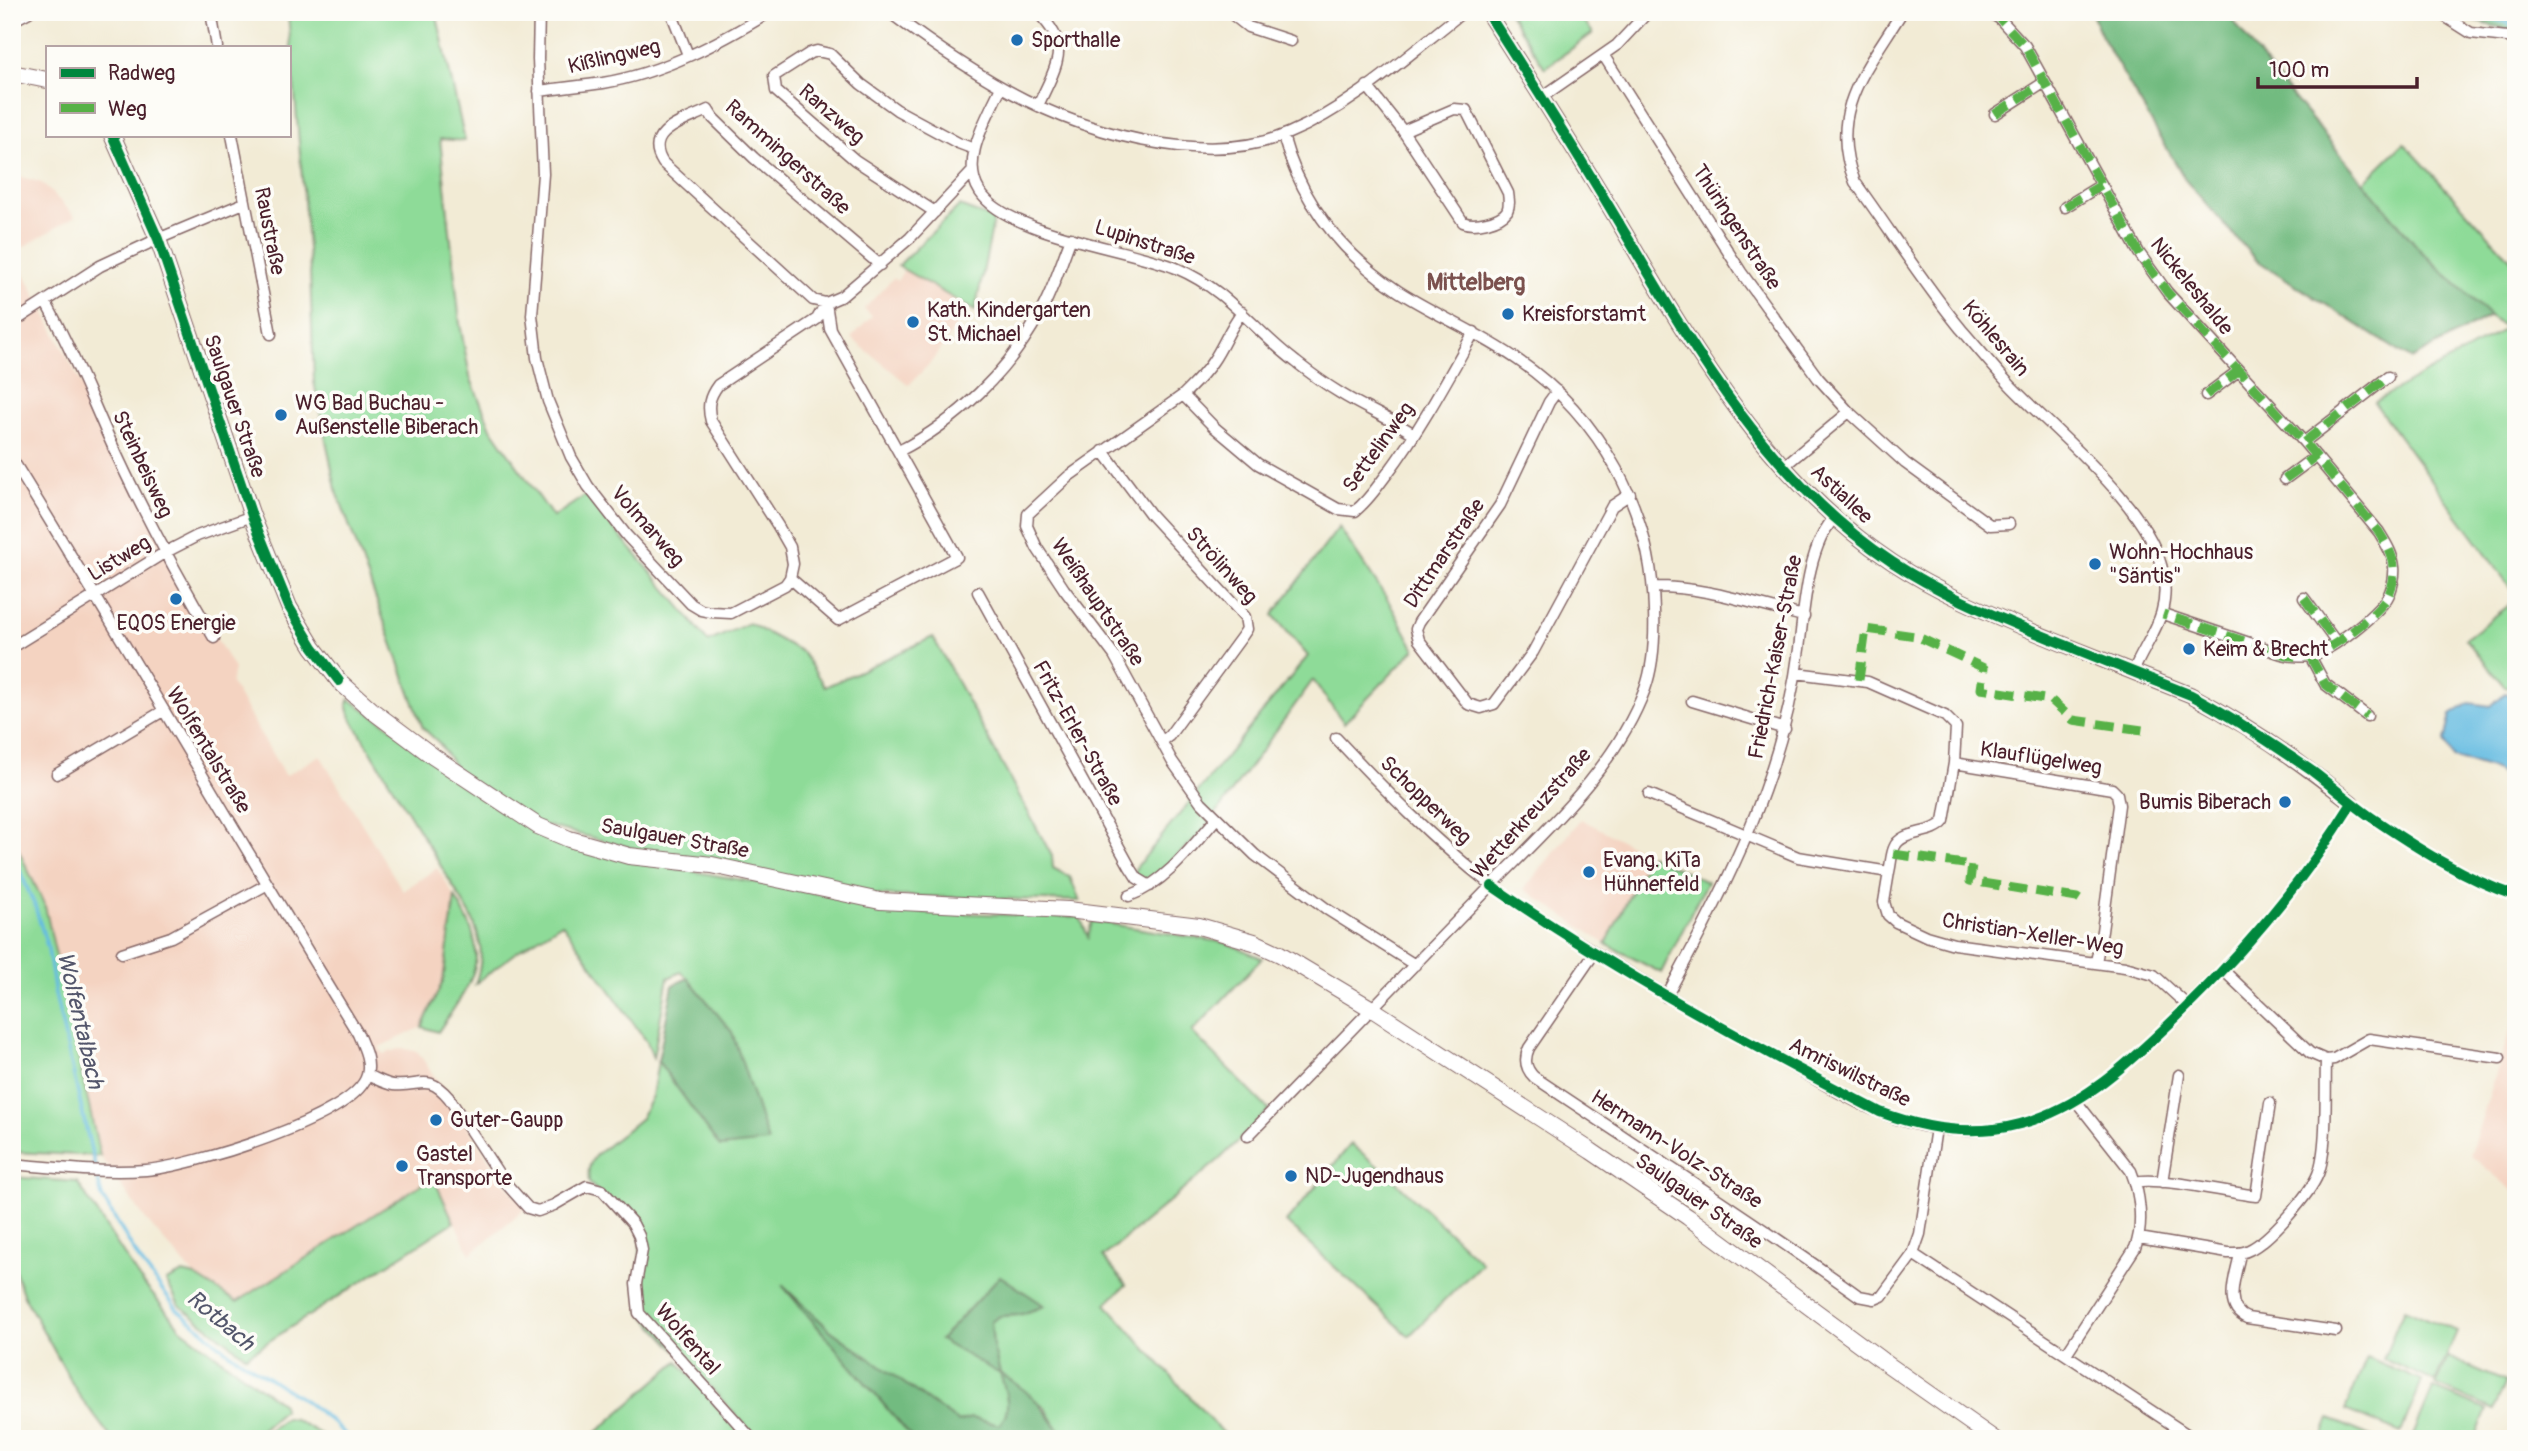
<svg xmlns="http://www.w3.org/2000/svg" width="2528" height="1451" viewBox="0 0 2528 1451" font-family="Pangolin,sans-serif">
<rect width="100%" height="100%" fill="#fdfcf7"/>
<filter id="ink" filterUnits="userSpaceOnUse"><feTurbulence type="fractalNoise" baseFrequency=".0143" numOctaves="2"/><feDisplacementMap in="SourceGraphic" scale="14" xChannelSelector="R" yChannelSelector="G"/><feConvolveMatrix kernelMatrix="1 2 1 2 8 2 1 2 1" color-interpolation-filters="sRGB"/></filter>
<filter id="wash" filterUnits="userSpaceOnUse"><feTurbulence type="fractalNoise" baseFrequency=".00686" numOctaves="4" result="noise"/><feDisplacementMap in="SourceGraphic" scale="28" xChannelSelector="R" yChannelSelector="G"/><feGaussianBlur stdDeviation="1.57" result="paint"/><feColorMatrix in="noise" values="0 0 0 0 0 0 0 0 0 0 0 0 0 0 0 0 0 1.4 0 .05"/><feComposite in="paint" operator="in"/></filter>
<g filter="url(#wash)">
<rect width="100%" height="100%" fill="#f2ebd5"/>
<path fill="#f4d3c1" d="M12 174 42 183 75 216 14 253 169 555 234 669 231 683 285 776 320 755 403 891 437 868 455 897 443 981 422 1027 379 1047 383 1054 402 1048 418 1052 502 1179 525 1209 470 1254 433 1177 237 1302 195 1276 145 1219 100 1156 45 906 12 836Z
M904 270 969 307 932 361 909 385 851 338 872 316 864 309 893 278 897 281Z
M1581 819 1649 855 1606 944 1524 889Z
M2516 1012V1193L2470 1155Z"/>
<path fill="#8edb98" stroke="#6c7d62" stroke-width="2" fill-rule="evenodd" d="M296 12H436L465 141 440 139 460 324 470 377 491 428 553 517 586 495C626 545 670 591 708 642L749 623 802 652 825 687 933 637 1052 856 1053 868 1070 877 1080 901 865 895 631 848 540 824 538 831 629 860 922 912 1080 917 1088 937 1092 921 1227 943 1262 958 1192 1032 1269 1110 1221 1158 1103 1257 1126 1285 1106 1304 1228 1439H1064L1045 1407 1001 1375C1006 1392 1013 1410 999 1425L971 1418 958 1422 830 1330 788 1291 913 1439H758L641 1312 640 1232 589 1183C588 1172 588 1165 595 1156L641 1118 652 1096 658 1061 720 1147 767 1141 688 978 681 972 668 978 653 1058 647 1042 562 923 515 953 475 984C485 958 481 938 470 914L351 718 347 704 349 699 458 772 439 743 423 728 336 489 314 382 310 271 288 14ZM1000 1276 1044 1306 1019 1315 1000 1316 991 1322 993 1346 978 1361 940 1340Z
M1508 12H1577L1593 33 1545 68Z
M2404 143 2516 265V316L2502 325 2490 316 2419 249 2364 182Z
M959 206 994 219 975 311 898 266Z
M2516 323V595L2374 402Z
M1339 527 1389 602 1415 649 1344 723 1313 680 1201 834 1136 893 1135 869 1308 656 1273 615Z
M2516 600V685L2505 687 2465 639Z
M12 836 45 906 100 1156 12 1152Z
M1649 855 1707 882 1661 973 1606 944Z
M455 897C493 959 475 977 438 1032L422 1027 443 981Z
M1351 1144 1391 1177 1482 1263 1409 1336 1286 1222Z
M12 1177 77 1182 139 1278 181 1329 282 1404 283 1410 250 1439H112L78 1394 23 1294 12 1262Z
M433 1177 454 1222 246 1356 179 1305 166 1281 183 1273 195 1276 237 1302Z
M2404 1309 2457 1331 2436 1382 2383 1359Z
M2448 1357 2506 1382 2494 1410 2436 1385Z
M2367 1358 2422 1381 2401 1433 2345 1410Z
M678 1361 722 1413 747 1439H589Z
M2433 1388 2487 1410 2475 1439 2412 1438Z
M285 1418 294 1419 329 1439H257Z
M2330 1419 2377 1439H2322Z"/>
<path fill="#72bb80" stroke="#5e6d56" stroke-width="2" d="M2091 12H2227L2264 62 2419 249 2490 316 2411 359 2255 259 2186 181 2104 41Z
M2457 12H2516V32L2470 20Z
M688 978 732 1032 768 1142 720 1147 658 1061 673 985Z
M1000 1276 1045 1306 1019 1315 1000 1316 991 1322 993 1346 1000 1373C1034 1395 1043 1405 1064 1439H913L782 1285 830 1330 958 1422 971 1418 999 1425C1013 1410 1006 1391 1000 1374L940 1340Z"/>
<path fill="#64bbe1" stroke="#576d86" stroke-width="2" d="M2505 693 2516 697V793C2499 764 2484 766 2453 758L2445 741 2451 715 2469 703 2491 706Z"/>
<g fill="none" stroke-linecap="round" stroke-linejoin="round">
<path stroke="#64bbe1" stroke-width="3.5" d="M2470 12 2511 24 2516 23
M12 853 35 906 48 949 55 994 102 1197 140 1261 177 1309 228 1352 305 1401 331 1421 350 1439"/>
</g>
</g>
<g filter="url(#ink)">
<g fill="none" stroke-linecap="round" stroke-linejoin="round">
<defs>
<path id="minor" d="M211 12 217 47
M539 12 538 59 543 174 532 315 537 358 548 401 571 457 588 486 627 536 691 604 701 610 711 612 731 613 785 585 790 578 793 564 790 547 778 526 711 421C707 406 709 397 718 385L817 319 826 303 842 296 910 238 972 172
M671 12 688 55
M889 12C978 79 1066 134 1179 146 1216 150 1254 148 1289 133 1353 106 1408 55 1463 12
M1229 12 1248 27 1291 41
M1902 12C1867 69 1826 112 1855 182 1890 230 1923 283 1961 329 1977 347 1993 367 2010 385 2056 433 2150 506 2163 573 2171 616 2149 635 2133 672
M1989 12 2000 19 2025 46 2139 253 2167 292 2304 442 2379 532C2385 542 2393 554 2394 567 2395 576 2392 590 2387 598 2376 615 2333 649 2314 654 2303 658 2293 657 2282 654L2163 614
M2438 12 2471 33 2516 38
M12 21 29 12
M1604 56 1741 272 1818 378 1849 412 1905 463 1990 525 2009 524
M1367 86 1403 131 1463 222C1474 227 1500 221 1507 211 1510 205 1509 200 1508 193L1466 110 1454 109 1403 131
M1001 87C988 117 959 160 980 192 1008 235 1128 248 1176 268 1230 291 1252 329 1296 362 1310 373 1325 384 1340 393 1364 408 1391 419 1414 434
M539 91C560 88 582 86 603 83 663 73 719 43 770 12
M1542 97 1617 45 1648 12
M1038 106C1046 86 1066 57 1055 36 1052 27 1044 20 1038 12
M1995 114 2045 82
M232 135 271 334
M2065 207 2101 185
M935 212 855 160 776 91 774 76 810 53 817 51 830 54 861 84 897 110 958 143 974 149
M46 303C69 344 86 386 105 429 137 501 174 570 214 638
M1242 312C1230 327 1224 345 1213 361 1205 374 1194 384 1183 395L1069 476 1028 514 1027 526 1037 548 1064 589 1114 655 1172 761 1201 802 1255 855 1328 910 1415 965
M12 323 100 266 158 239 244 203
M1557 391 1549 402 1500 505 1419 622 1416 629 1419 640 1468 704 1481 708 1494 704 1533 652 1612 506 1630 494
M1183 395 1214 427 1258 464 1338 509 1355 511C1368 501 1377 487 1387 474 1420 430 1447 380 1474 332
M2206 395 2238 371
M2304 442 2388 377
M899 451C956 422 1010 370 1040 313 1053 290 1061 263 1071 238
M1103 451 1151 515 1245 617 1247 629 1243 635 1169 736 1162 741
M12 459C130 650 241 843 358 1034 363 1046 371 1061 367 1075 356 1118 188 1167 146 1170 103 1173 55 1168 12 1164
M1784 466 1849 412
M2285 479 2316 456
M790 578 838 620 957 557 830 329 826 303 813 300 663 163C642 131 686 121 708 110L713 118 754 158 880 265
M1654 587C1709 587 1751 604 1804 616
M978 592 1130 867 1137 878 1150 886
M2304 598 2336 642
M12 647 164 553 197 536 252 516
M2310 656 2325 684 2367 716
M1796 673 1868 682 1945 716 1956 727 1954 763 2112 789 2117 794 2119 805 2102 931 2096 962
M1692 701 1785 729
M1336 738C1384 789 1434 841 1490 884 1522 909 1557 929 1592 950 1652 987 1713 1023 1775 1057 1817 1079 1861 1109 1907 1122 1944 1133 1985 1134 2021 1124 2078 1109 2122 1068 2164 1029 2236 962 2299 886 2352 803 2400 838 2459 877 2516 896
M57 774 163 711
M1649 794 1798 857 1889 872 1884 902 1888 915 1896 922 1926 936 1954 944 2125 967 2154 975 2188 1006
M1889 872C1891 864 1891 855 1894 848 1901 829 1933 836 1944 821L1954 763
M1129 896C1165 883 1192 847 1216 819
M1595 952 1529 1048C1524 1059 1525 1068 1534 1077 1643 1150 1753 1220 1859 1296L1875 1299 1882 1296 1913 1254 2194 1439
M122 953 171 937 266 885
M1666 997C1727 886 1783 776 1799 649 1804 610 1807 546 1835 517
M2326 1060 2334 1059 2369 1039 2500 1058
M367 1075C375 1078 385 1084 393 1085 420 1088 427 1072 449 1098L502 1179 528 1208 538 1211 554 1205 587 1186 602 1190 633 1224 639 1236 642 1250 636 1284 639 1313 752 1439
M1248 1136C1329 1052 1411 969 1492 885 1549 827 1616 767 1645 689 1654 664 1655 637 1654 611 1652 510 1601 417 1518 360 1480 333 1437 316 1398 291 1341 253 1301 201 1283 136
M2136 1182C2155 1176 2231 1193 2256 1196L2270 1103
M2162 1182 2179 1075
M2139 1238 2228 1253C2236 1253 2242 1254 2249 1250 2269 1241 2310 1194 2318 1174 2328 1150 2325 1088 2326 1060L2310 1053 2224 971
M1913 1254 1920 1234 1936 1128
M2240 1254C2236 1275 2222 1308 2247 1318L2336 1331
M2066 1354 2135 1248C2144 1226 2140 1193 2131 1171L2076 1101"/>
<path id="tertiary" d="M1487 12C1532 82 1577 152 1619 223 1692 347 1768 480 1892 562 1942 595 1998 617 2053 640 2099 658 2145 677 2191 695 2248 725 2301 762 2352 803"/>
<path id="secondary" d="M12 73 47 80
M112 135 158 239 252 516 289 607 313 647 339 681 374 712 434 757 538 826 569 839 629 856 712 865 880 901 1068 910 1199 926 1254 942 1280 954 1372 1009 1591 1151 1688 1217 1880 1359 1994 1439"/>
</defs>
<use href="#minor" stroke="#856666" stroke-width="13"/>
<use href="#tertiary" stroke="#856666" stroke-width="17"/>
<use href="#secondary" stroke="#856666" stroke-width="18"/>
<use href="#minor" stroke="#fff" stroke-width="10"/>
<use href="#tertiary" stroke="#fff" stroke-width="14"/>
<use href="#secondary" stroke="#fff" stroke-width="16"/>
<path stroke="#57b146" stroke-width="9" stroke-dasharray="18 9" stroke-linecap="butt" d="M1989 12 2000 19 2025 46 2139 253 2167 292 2304 442 2379 532C2385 542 2393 554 2394 567 2395 576 2392 590 2387 598 2376 615 2333 649 2314 654 2303 658 2293 657 2282 654L2163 614
M1995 114 2045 82
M2065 207 2101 185
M2206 395 2238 371
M2304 442 2388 377
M2285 479 2316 456
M2304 598 2336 642
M2310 656 2325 684 2367 716
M1859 680 1866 629 1916 636 1984 668 1981 689 2051 700 2073 720 2149 731
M1893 854 1972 865 1970 881 2077 898 2083 902"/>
<defs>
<path id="cycleway" d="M1487 12C1532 82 1577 152 1619 223 1692 347 1768 480 1892 562 1942 595 1998 617 2053 640 2099 658 2145 677 2191 695 2233 717 2273 744 2312 771 2332 786 2351 803 2371 817 2415 847 2465 879 2516 896
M112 135 158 239 252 516 289 607 313 647 339 681
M1492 886C1615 971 1747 1043 1880 1112 1925 1129 1972 1137 2020 1124 2078 1109 2123 1068 2165 1028 2236 961 2301 886 2352 803"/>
</defs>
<use href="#cycleway" stroke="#fdfcf7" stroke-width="15"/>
<use href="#cycleway" stroke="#00873e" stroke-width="10"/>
</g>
</g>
<g fill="#1f6fb2" stroke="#fdfcf7" stroke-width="2.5">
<circle cx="1017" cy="40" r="7"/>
<circle cx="1508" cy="314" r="7"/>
<circle cx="913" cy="322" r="7"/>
<circle cx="281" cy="415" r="7"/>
<circle cx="2095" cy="564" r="7"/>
<circle cx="176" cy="599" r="7"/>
<circle cx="2189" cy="649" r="7"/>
<circle cx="2285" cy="802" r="7"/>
<circle cx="1589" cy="872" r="7"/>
<circle cx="436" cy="1120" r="7"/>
<circle cx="402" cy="1166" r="7"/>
<circle cx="1291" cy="1176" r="7"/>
</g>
<g text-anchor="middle" stroke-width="7" stroke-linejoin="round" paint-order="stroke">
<g font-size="21" fill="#4a1f2b" stroke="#fdfcf7" text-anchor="start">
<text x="1031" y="47">Sporthalle</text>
<text x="927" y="317">Kath. Kindergarten<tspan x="927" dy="24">St. Michael</tspan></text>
<text x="1522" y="321">Kreisforstamt</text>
<text x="295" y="410">WG Bad Buchau -<tspan x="295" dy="24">Außenstelle Biberach</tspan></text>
<text x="2109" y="559">Wohn-Hochhaus<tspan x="2109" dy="24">"Säntis"</tspan></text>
<text x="176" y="630" text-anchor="middle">EQOS Energie</text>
<text x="2203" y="656">Keim &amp; Brecht</text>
<text x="2271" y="809" text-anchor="end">Bumis Biberach</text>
<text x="1603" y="867">Evang. KiTa<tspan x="1603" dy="24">Hühnerfeld</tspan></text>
<text x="450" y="1127">Guter-Gaupp</text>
<text x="416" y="1161">Gastel<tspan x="416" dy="24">Transporte</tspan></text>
<text x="1305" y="1183">ND-Jugendhaus</text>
</g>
<g font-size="21" fill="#4a1f2b" stroke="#fdfcf7">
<text transform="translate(614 56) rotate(-13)" y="7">Kißlingweg</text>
<text transform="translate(832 114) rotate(41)" y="7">Ranzweg</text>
<text transform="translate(788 157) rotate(42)" y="7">Rammingerstraße</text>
<text transform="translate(1737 227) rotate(57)" y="7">Thüringenstraße</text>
<text transform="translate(270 231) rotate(79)" y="7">Raustraße</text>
<text transform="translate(1145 242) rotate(18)" y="7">Lupinstraße</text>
<text transform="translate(2192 286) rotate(51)" y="7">Nickeleshalde</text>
<text transform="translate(1996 338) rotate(50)" y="7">Köhlesrain</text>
<text transform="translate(235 406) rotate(71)" y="7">Saulgauer Straße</text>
<text transform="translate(1378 447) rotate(-54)" y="7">Settelinweg</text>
<text transform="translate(143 464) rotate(65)" y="7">Steinbeisweg</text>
<text transform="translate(1842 494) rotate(43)" y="7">Astiallee</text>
<text transform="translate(648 526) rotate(49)" y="7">Volmarweg</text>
<text transform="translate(1444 553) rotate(-56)" y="7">Dittmarstraße</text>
<text transform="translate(119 558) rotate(-31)" y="7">Listweg</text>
<text transform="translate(1222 565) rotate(48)" y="7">Strölinweg</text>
<text transform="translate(1098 602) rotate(56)" y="7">Weißhauptstraße</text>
<text transform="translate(1775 657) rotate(-79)" y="7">Friedrich-Kaiser-Straße</text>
<text transform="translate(1078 733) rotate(61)" y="7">Fritz-Erler-Straße</text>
<text transform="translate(209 750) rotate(59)" y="7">Wolfentalstraße</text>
<text transform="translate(2041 758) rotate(9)" y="7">Klauflügelweg</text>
<text transform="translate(1426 800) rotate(44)" y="7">Schopperweg</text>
<text transform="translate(1531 813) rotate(-48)" y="7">Wetterkreuzstraße</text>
<text transform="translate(675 838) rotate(10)" y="7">Saulgauer Straße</text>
<text transform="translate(2033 934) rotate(9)" y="7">Christian-Xeller-Weg</text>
<text transform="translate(1850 1072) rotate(26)" y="7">Amriswilstraße</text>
<text transform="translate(1677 1149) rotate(33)" y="7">Hermann-Volz-Straße</text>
<text transform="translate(1699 1201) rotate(35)" y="7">Saulgauer Straße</text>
<text transform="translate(688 1339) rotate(49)" y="7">Wolfental</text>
</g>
<g font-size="23" font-weight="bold" fill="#7b514e" stroke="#fdfcf7">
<text x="1476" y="290">Mittelberg</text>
</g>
<g font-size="23" font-style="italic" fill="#53566b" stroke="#fdfcf7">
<text transform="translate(81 1020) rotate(77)" y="8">Wolfentalbach</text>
<text transform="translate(221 1320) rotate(40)" y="8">Rotbach</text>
</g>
</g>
<rect width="2528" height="1451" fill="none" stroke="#fdfcf7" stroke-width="42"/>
<rect x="46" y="46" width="245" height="91" fill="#fdfcf7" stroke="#b5a4a5" stroke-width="2"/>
<rect x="60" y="68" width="35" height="10" fill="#00873e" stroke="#b5a4a5" stroke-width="2"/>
<text x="108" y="80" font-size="21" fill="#4a1f2b">Radweg</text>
<rect x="60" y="103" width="35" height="10" fill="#57b146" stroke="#b5a4a5" stroke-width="2"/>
<text x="108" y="116" font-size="21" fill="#4a1f2b">Weg</text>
<path d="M2258 77v10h159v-10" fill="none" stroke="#4a1f2b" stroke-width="3.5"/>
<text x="2269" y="77" font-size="21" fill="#4a1f2b" stroke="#fdfcf7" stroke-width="5" paint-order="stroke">100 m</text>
</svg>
